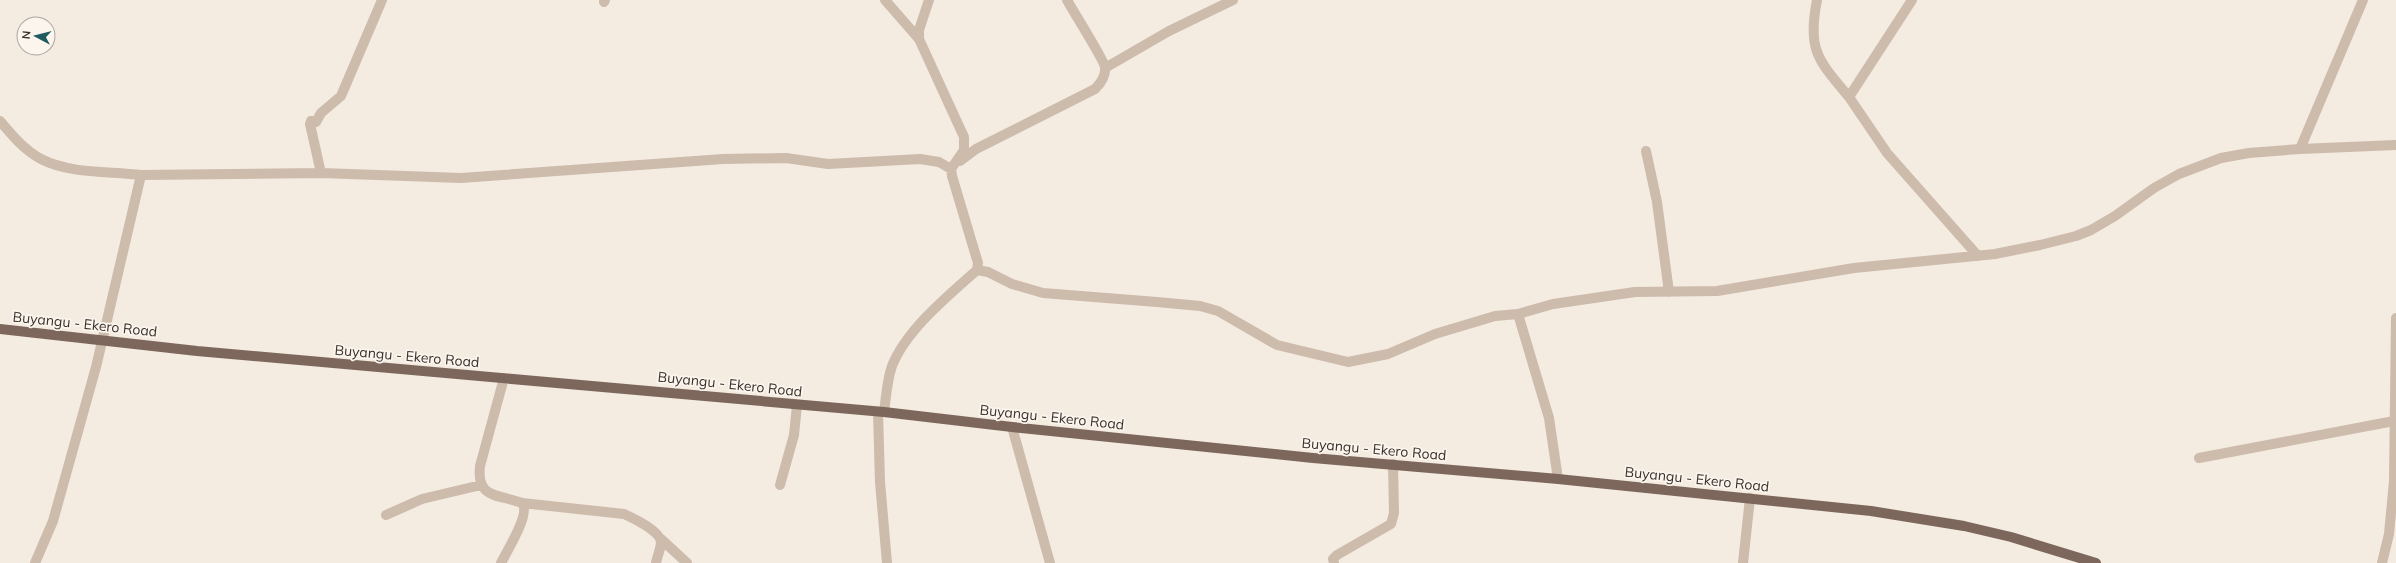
<svg xmlns="http://www.w3.org/2000/svg" width="2396" height="563" viewBox="0 0 2396 563" font-family="Mulish,sans-serif">
<rect width="100%" height="100%" fill="#f4ebe1"/>
<g fill="none" stroke-linecap="round" stroke-linejoin="round">
<path stroke="#cdbbac" stroke-width="10" d="M885 0 919 39
M1817 0C1807 50 1818 60 1849 97
M1912 0 1849 97 1887 153 1978 256
M604 2 605 0
M1105 68 1169 31 1233 0
M0 121C12 135 24 150 41 159 70 174 109 171 141 175L96 367 53 521 35 563
M2300 149 2363 0
M1646 151 1657 202 1669 292
M960 161 976 149 1095 89C1101 83 1106 76 1105 67 1104 60 1073 11 1067 0
M321 173 310 124 311 121 316 122 321 113 341 96 382 0
M141 175 321 173 461 178 723 159 786 158 828 164 920 159 939 162 951 169
M977 270 988 272 1012 284 1043 293 1157 302 1200 306 1218 311 1277 345 1348 362 1388 354 1435 334 1495 316 1518 314 1553 304 1635 292 1717 291 1854 268 1995 254 2040 245 2076 236 2091 230 2115 216 2154 188 2179 174 2221 158 2249 153 2300 149 2396 145
M1518 314 1549 418 1558 479
M878 412 880 482 887 563
M884 412C886 398 887 380 892 366 906 330 948 296 977 270L978 263 952 176 951 169 964 150V137L919 39V30L929 0
M1012 427 1050 563
M2199 458 2394 421
M780 485 794 435 797 405
M522 503 624 514C633 518 660 531 661 542 661 548 657 557 656 563
M386 515 422 499 481 485
M661 539 687 563
M501 563C507 551 531 513 522 503 500 494 476 500 480 466L504 378
M1334 563 1333 559 1337 555 1391 524 1394 513 1393 464
M1743 563 1750 498
M2382 563 2389 534 2394 481 2396 318"/>
<path stroke="#7d675c" stroke-width="10" d="M0 329 197 351 884 412 1012 427 1313 458 1558 479 1871 511 1964 526 2011 537 2096 563"/>
</g>
<g text-anchor="middle" stroke-width="3.5" stroke-linejoin="round" paint-order="stroke">
<g font-size="14" fill="#3b302b" stroke="#fbf5ee">
<text transform="translate(85 324) rotate(6)" y="5">Buyangu - Ekero Road</text>
<text transform="translate(407 356) rotate(5)" y="5">Buyangu - Ekero Road</text>
<text transform="translate(730 384) rotate(6)" y="5">Buyangu - Ekero Road</text>
<text transform="translate(1052 417) rotate(6)" y="5">Buyangu - Ekero Road</text>
<text transform="translate(1374 449) rotate(5)" y="5">Buyangu - Ekero Road</text>
<text transform="translate(1697 479) rotate(6)" y="5">Buyangu - Ekero Road</text>
</g>
</g>
<g transform="translate(36 36) rotate(277)"><circle r="19" fill="#fbf5ee" stroke="#aea6a0"/>
<path d="M0-3L7 15L0 10L-7 15Z" fill="#1f5a5e"/>
<text y="-6" font-size="11" font-weight="bold" text-anchor="middle" fill="#3b302b">N</text>
</g>
</svg>
